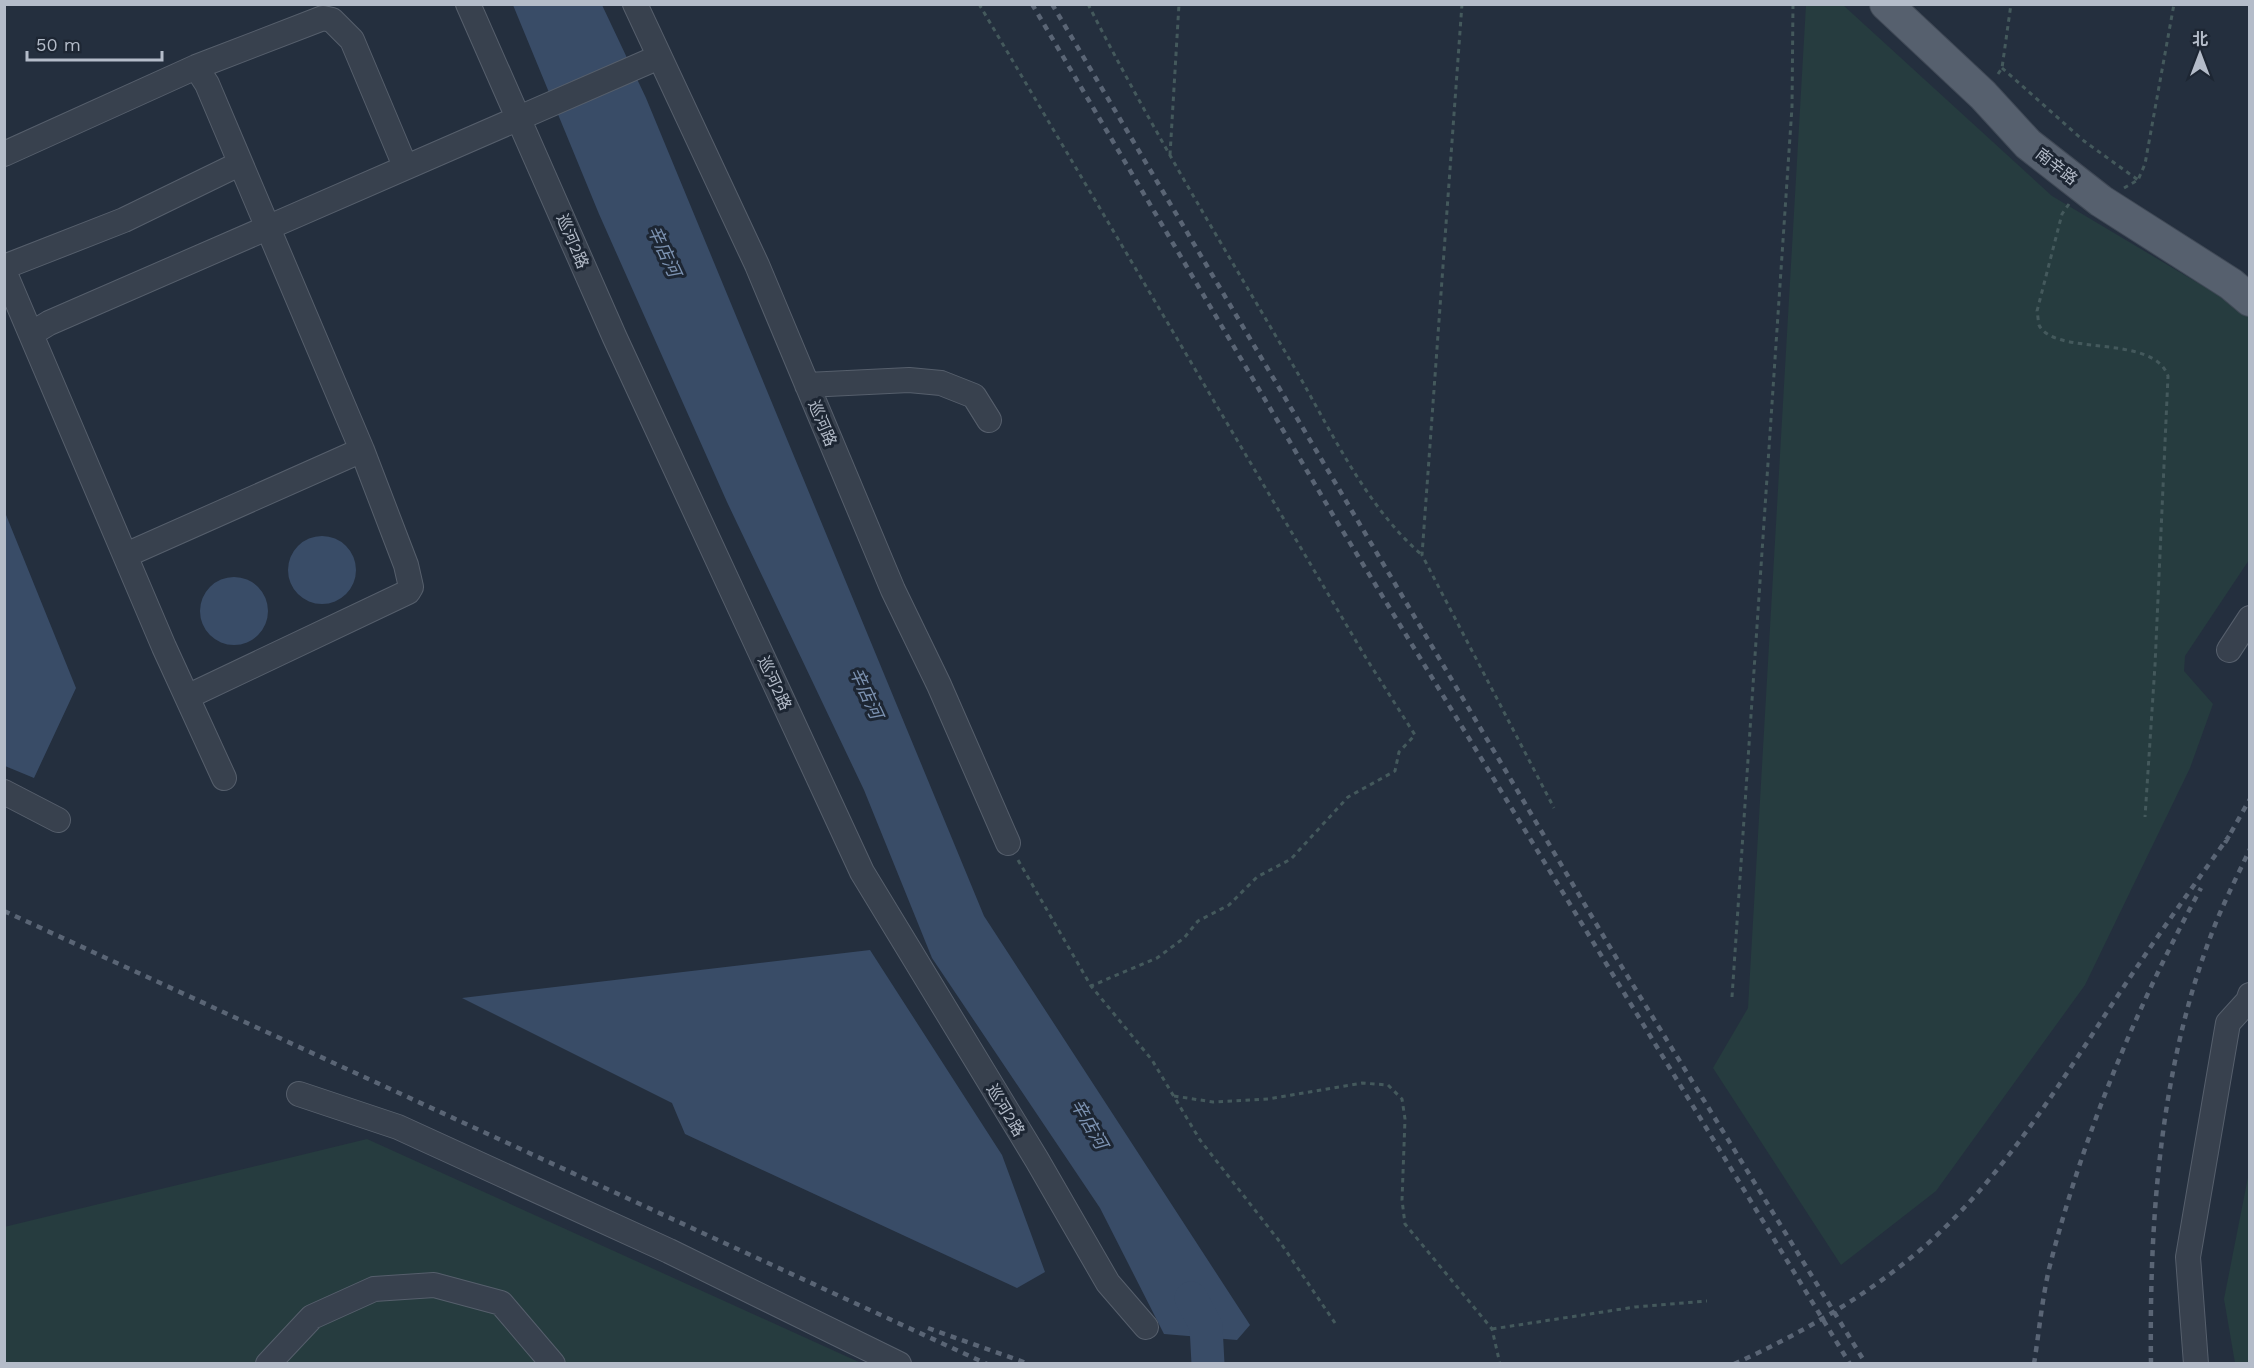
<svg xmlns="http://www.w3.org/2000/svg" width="2254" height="1368" viewBox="0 0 2254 1368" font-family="'Work Sans','Noto Sans SC',sans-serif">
<rect width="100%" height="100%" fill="#242f3e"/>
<path fill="#263c3f" d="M1806 5H1843L2052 196 2245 311 2249 317V560L2185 656 2184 671 2213 704 2190 768 2085 985 1936 1191 1841 1265 1713 1068 1748 1008Z
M367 1139 861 1363H5L4 1227Z
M2249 1172V1363H2235L2224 1299Z"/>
<path fill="#394c67" d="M513 5H602L646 98 984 916 1250 1325 1237 1340 1164 1334 1100 1208 932 958 864 790 727 502 599 214Z
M4 510 76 688 34 778 5 766Z
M288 570a34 34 0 1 1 68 0a34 34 0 1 1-68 0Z
M200 611a34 34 0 1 1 68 0a34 34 0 1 1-68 0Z
M870 950 1002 1155 1045 1272 1017 1288 685 1134 672 1103 462 998Z"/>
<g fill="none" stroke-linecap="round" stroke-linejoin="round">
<path stroke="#394c67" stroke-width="33" d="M1191 1298 1206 1326 1208 1364"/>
<defs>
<path id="minor" d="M468 4 615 338 862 872 1037 1160 1108 1283 1146 1327
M635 4 757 265 893 590 939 685 1008 843
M4 154 196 67 323 18 332 20 352 40 405 166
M4 267 124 220 239 164
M4 271 164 647 224 778
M31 334 49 323 659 57
M807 385 909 380 941 383 974 396 989 420
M126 555 362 450
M2229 650 2250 618
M189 696 408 592 411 587 406 565 362 450 207 84 196 67
M4 792 58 820
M299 1094 398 1127 669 1251 899 1364
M268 1364 312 1317 374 1289 434 1285 501 1303 553 1364
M2196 1364 2188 1257 2228 1023 2248 1001 2250 995"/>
<path id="major" d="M1886 4 1983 95 2028 144 2101 201 2231 284 2250 300"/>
</defs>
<use href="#minor" stroke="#565f6c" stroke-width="26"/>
<use href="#major" stroke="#414a57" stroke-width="34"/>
<path stroke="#44595c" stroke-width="3" stroke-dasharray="4.5 4.5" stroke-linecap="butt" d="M979 4 1366 658 1415 735 1399 752 1395 771 1348 797 1291 859 1257 877 1229 905 1198 921 1184 938 1157 958 1091 986
M1088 4C1150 126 1221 243 1290 360 1329 426 1364 505 1422 555
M1462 4 1422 555 1554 808
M2002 68 2084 141 2138 180
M1998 74 2002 68 2011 4
M1170 155 1179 4
M2124 188 2138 180 2145 164 2174 4
M2069 204 2062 214 2037 311C2038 315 2038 321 2039 325 2054 357 2153 333 2168 376L2155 665 2145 817
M1018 860 1091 986 1152 1060 1200 1140 1280 1242 1335 1323
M1732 997 1792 107 1793 4
M1174 1096 1213 1102 1268 1099 1362 1083 1388 1085 1402 1099 1405 1119 1402 1200 1405 1224 1492 1329 1500 1364
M1492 1329 1635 1307 1707 1301"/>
<use href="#minor" stroke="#38414e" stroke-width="24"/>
<use href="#major" stroke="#56606e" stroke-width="32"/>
<path stroke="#5a6575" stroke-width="4.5" stroke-dasharray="6 6" stroke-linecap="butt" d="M1032 4 1333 515 1850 1364
M1052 4 1617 959 1866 1364
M2225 843 2250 799
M4 911 987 1364
M928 1328 1029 1364
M1734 1364C1805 1332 1879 1289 1937 1235 2018 1159 2073 1061 2135 970 2165 925 2197 881 2229 836
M2034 1364C2039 1332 2042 1300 2049 1269 2083 1135 2135 1010 2201 888
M2151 1364C2149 1215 2161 1058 2217 920 2227 896 2239 872 2250 849"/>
</g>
<g text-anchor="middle" stroke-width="6" stroke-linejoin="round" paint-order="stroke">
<g font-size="16" fill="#b4bcc9" stroke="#1d2633">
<text transform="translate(2057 166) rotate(38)" y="6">南辛路</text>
<text transform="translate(573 241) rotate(67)" y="6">巡河2路</text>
<text transform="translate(823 423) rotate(67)" y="6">巡河路</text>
<text transform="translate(775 683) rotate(65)" y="6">巡河2路</text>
<text transform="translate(1006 1110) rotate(59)" y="6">巡河2路</text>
</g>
<g font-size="18" font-style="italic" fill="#7c92b1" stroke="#1d2633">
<text transform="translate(664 251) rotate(65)" y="6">辛店河</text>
<text transform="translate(866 693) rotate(65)" y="6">辛店河</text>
<text transform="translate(1089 1124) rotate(60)" y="6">辛店河</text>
</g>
</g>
<rect width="2254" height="1368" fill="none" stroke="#b4bcc9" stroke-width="12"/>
<g transform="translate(2200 54)" stroke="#1d2633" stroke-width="4.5" paint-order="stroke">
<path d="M0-4.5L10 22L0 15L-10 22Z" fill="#b4bcc9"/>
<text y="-9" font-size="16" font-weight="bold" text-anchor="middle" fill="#b4bcc9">北</text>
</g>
<path d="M27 51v9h135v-9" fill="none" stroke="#b4bcc9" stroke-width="3"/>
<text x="36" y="51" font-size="18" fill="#b4bcc9" stroke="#1d2633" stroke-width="4.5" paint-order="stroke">50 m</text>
</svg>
